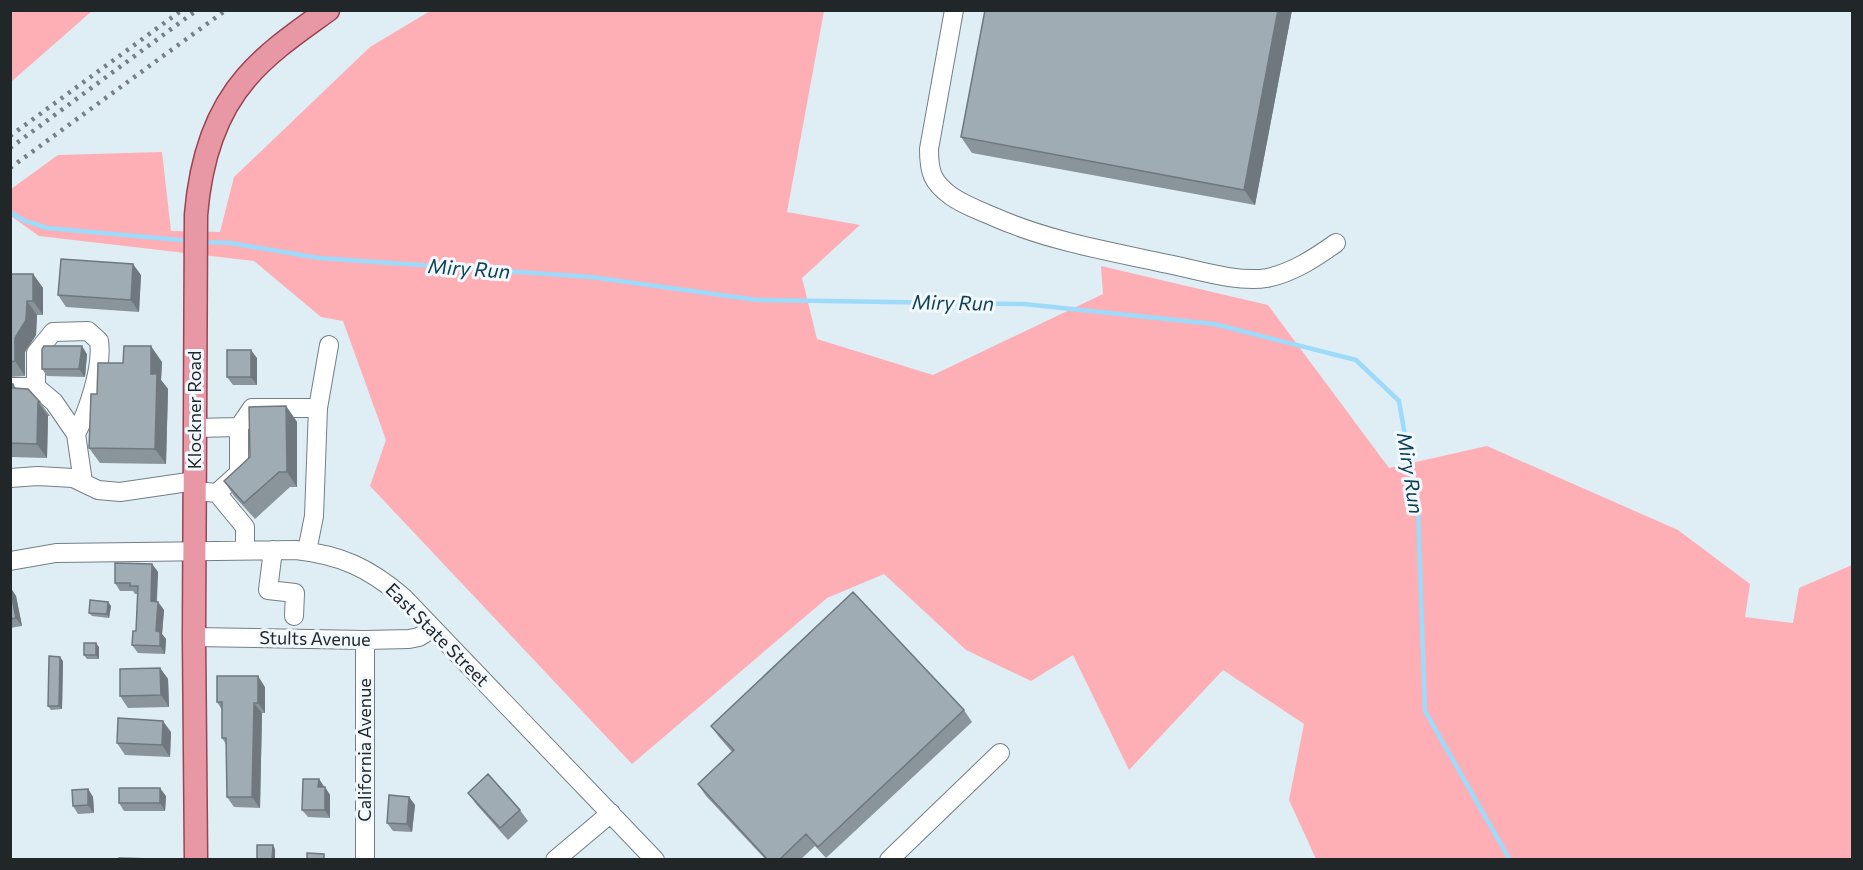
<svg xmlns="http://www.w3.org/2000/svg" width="1863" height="870" viewBox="0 0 1863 870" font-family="Commissioner,sans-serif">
<rect width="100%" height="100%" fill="#dfedf5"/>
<path fill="#feafb6" d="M11 10H92V11L11 82Z
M430 11H824L787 212 860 225 802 278 817 339 933 375 1103 294 1101 266 1268 305 1389 468 1487 446 1678 530 1750 584 1745 617 1793 623 1799 588 1852 565V859H1316L1289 800 1304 724 1223 670 1129 770 1073 655 1031 681 966 650 884 574 827 598 632 764 370 486 386 440 343 321 321 317 254 261 39 236 11 216V189L58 155 162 152 171 231 220 232 234 177 370 47Z"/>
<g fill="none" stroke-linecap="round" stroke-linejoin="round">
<path stroke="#9edafa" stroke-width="4.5" d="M10 212 23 220 47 228 191 241
M202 242 230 243 319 258 591 277 757 300 1024 304 1214 324 1356 360 1399 401 1418 511 1425 711 1510 860"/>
<defs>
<path id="minor" d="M954 10 929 149C929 172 932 182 951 196 964 205 978 210 992 216 1048 241 1108 251 1168 264 1197 270 1238 283 1267 278 1292 273 1315 258 1336 243
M10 387H36L54 402 76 434 83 482
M36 387V353L53 332 88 331 99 341C103 367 88 411 76 434
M239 427 252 408H318
M195 428 239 427V473L217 493
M10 478 38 476 73 478 98 490 120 492 195 481
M206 492 217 493 245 527V550
M273 550 268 590 295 593 294 616
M307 551 314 516 318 408 329 345
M10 561 56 553 296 550C341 555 369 568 403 597L655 860
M194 637 365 640 409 639 419 637 433 628
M365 860V640
M555 860 611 813
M889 860 1000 753"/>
<path id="major" d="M196 860 194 637 196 215C200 166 213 116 246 78 269 51 299 31 328 10"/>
</defs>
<use href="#minor" stroke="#737f86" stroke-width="20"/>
<use href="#major" stroke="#984453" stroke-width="25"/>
<use href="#minor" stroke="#fff" stroke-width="18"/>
<use href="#major" stroke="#e898a5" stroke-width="22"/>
<path stroke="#767f85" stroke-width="4.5" stroke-dasharray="3 6" stroke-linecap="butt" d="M10 136 182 10
M10 148 197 10
M10 168 226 10"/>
</g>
<path fill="#89949b" d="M985 10H1292L1255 205 972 153 961 137Z
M10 274H33L43 288V315H37L36 335 25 352V376L10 377Z
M141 275 139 312 66 307 58 295Z
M87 354 85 377 47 376 42 369Z
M257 358V385H233L227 377Z
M162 362 161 380 168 389 166 464 100 463 89 448 97 394 123 363Z
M10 384H13L17 389 40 402 50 416H48L47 458 10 457Z
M286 406 297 422V487H290L255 519 234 496 224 481 250 457Z
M152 564 158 572 157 602H158L164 610 162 634 166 639 165 654 138 653 132 645 136 631 138 594H135L133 591H120L115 583Z
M10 588 16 596 22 626 10 628Z
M108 602 111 606 109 618 92 616 89 613Z
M99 647V659H87L84 655Z
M63 661 62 709 51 710 48 706Z
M160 668 168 679 169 707 128 708 120 696Z
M265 687V713H262L260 808 234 807 227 797 226 744 222 738V710L217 702Z
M964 710 972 722 826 858 815 846 800 860H766L706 796 698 784 732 752 719 737 711 726Z
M171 732 170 757 125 755 117 743Z
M319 779 330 795V818L308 817 302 810Z
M88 789 93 797 94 813 78 814 73 806Z
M468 793 520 810 528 821 508 840 476 804Z
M166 796 165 811H124L119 803Z
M409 797 415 805 412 832 393 831 387 823Z"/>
<path fill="#6f787e" d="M1278 10H1292L1255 205 1244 190Z
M133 264 141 275 139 312 131 300Z
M33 274 43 288V315L33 301Z
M27 301 37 315 36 335 25 352V376L15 361V338Z
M82 346 87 354 85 377 79 369Z
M151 346 162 362 161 380 168 389 166 464 155 449 151 374Z
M251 350 257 358V385L251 377Z
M38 402 48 416 47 458 37 444Z
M286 406 297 422V487L287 472Z
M152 564 158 572 156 609 151 601Z
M11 588 16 596 22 626 16 618Z
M108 602 111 606 109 618 107 614Z
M158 602 164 610 162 634 166 639 165 654 160 646 156 631Z
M96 643 99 647V659L96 655Z
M60 657 63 661 62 709 59 706Z
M160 668 168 679 169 707 161 695Z
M258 676 265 687V713L258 703Z
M254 703 262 713 260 808 252 797Z
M163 721 171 732 170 757 162 745Z
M319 779 324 787H318Z
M325 787 330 795V818L325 810Z
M160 788 166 796 165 811 160 803Z
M88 789 93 797 94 813 88 805Z
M409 797 415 805 412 832 407 824Z
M273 845 275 849V860H272Z"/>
<path fill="#9facb4" stroke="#6f787e" stroke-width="1.5" d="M985 10H1278L1244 190 961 137Z
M61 259 133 264 131 300 58 295Z
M10 274H33V301H27L26 320 15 338V361L10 362Z
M44 346H82L79 369H42V349Z
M124 346H151V374H157L155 449 89 448 91 394H97L98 363H123Z
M227 350H251V377H227Z
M10 384H13V388L28 389 40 402H38L37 444 10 443Z
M286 406 287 472H279L244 503 224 481 250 457 249 407Z
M115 563 152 564 151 601 158 602 156 631 160 632V646L132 645 133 631H136L138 586H130V583H115Z
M10 588 16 618 10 619Z
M853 592 964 710 818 847 806 834 779 860H768L698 784 734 750 711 726Z
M90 600 108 602 107 614 89 613Z
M84 643H96V655H84Z
M49 656 60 657 59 706H48Z
M160 668 161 695 120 696V669Z
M217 676H258V703H254L252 797H227L226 738H222V702H217Z
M118 718 163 721 162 745 117 743Z
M488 774 520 810 500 828 468 793Z
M303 779H319L318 787H325V810H302Z
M119 788H160V803H119Z
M88 789V805L73 806 72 790Z
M389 795 409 797 407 824 387 823Z
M257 845H273L272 860H257Z
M307 853 324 854V860H307Z
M119 858 152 859V860H119Z"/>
<g text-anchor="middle" stroke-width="6" stroke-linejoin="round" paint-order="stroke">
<g font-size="18" fill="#212629" stroke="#f1f9fe">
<text transform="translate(195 410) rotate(-90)" y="6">Klockner Road</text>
<text transform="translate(437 635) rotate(45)" y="6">East State Street</text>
<text transform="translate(315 639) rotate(1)" y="6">Stults Avenue</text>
<text transform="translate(365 750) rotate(-90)" y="6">California Avenue</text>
</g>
<g font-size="20" font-style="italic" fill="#104056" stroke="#f1f9fe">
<text transform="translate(469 269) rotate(4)" y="7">Miry Run</text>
<text transform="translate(953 303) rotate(1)" y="7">Miry Run</text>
<text transform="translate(1410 473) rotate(81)" y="7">Miry Run</text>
</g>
</g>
<rect width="1863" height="870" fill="none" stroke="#212629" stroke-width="24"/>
</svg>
